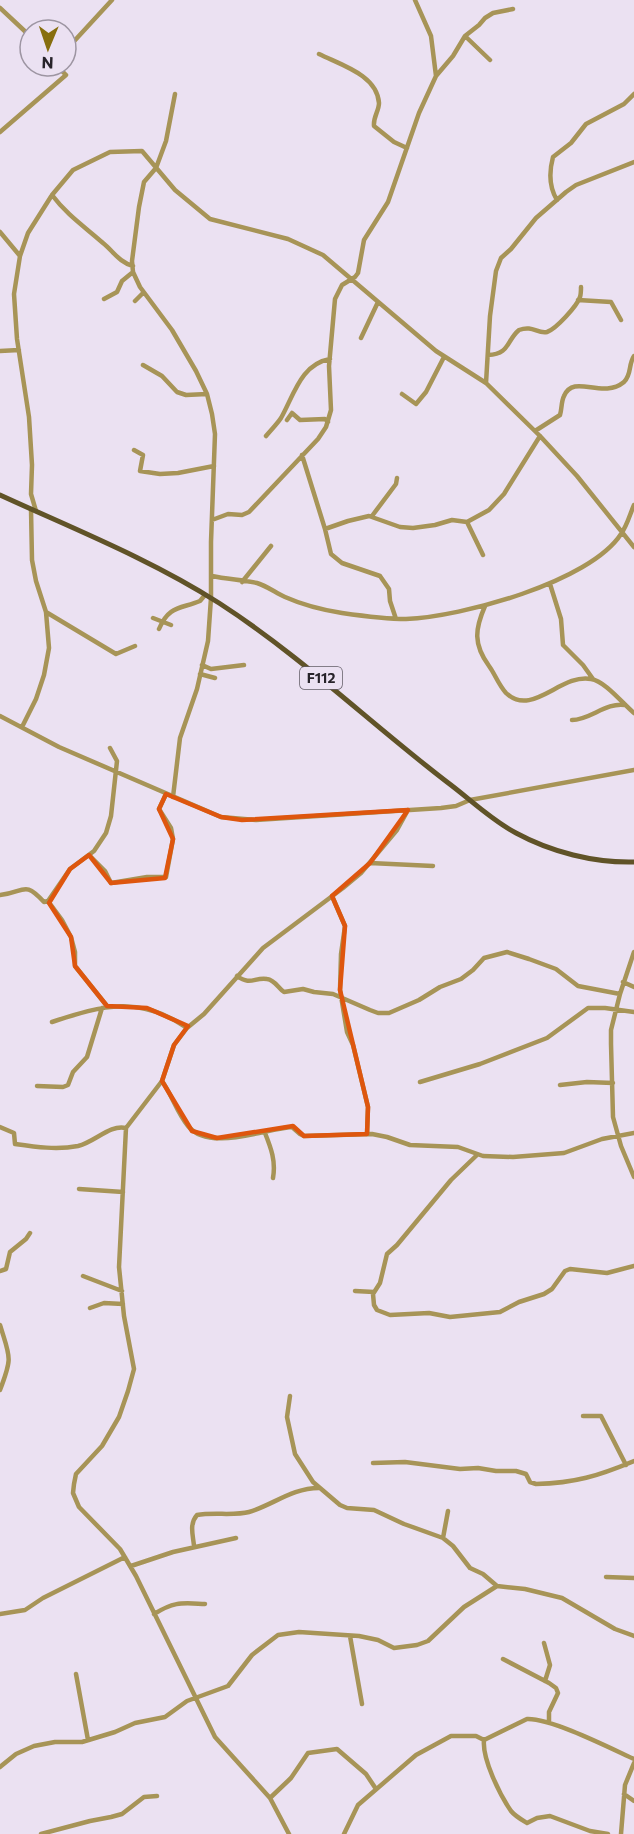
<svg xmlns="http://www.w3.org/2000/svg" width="634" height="1834" viewBox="0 0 634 1834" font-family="Commissioner,sans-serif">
<rect width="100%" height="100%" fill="#ebe1f2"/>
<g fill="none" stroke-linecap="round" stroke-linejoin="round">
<path stroke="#a79457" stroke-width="4.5" d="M0 8 30 36
M465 36 490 60
M66 50 112 0
M319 54C341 65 377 75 379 103 379 111 373 117 374 126L394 142 407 148
M436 76 453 56 465 36 479 25 485 18 493 13 513 9
M0 132 66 75 57 66
M52 195C67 215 85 227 103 243 114 252 119 262 133 266
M557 200C549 187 549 172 553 157L571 143 586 124 624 104 634 94
M0 232 20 256
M104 299 117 292 122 281 133 272
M578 300 611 302 621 320
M135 301 143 293
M361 338 378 302
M0 351 19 350
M488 355C510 354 506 341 519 330 533 325 537 334 547 332 556 329 577 306 580 297 581 294 581 290 581 287
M143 365 162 376 177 392 186 395 207 394
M486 383 490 316 496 271 501 258 511 249 536 218 566 192 576 185 634 162
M402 394 416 404 426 392 444 357
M287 420 292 413 300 420 325 419 328 422
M535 431 560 415C562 409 561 402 564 396 574 373 602 400 624 382 632 374 628 365 634 356
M266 436C271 430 277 424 281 418 294 395 301 364 330 359
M134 450 143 455 140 471 160 474 178 473 214 466
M302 455 325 529 331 554 342 563 380 576 389 589 390 601 396 619
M36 511 31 494 32 465 29 417 17 339 14 294 20 256 28 233 52 195 73 170 110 152 142 151 175 190 210 219 288 239 323 255 436 351 486 383 540 436 577 476 634 547
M372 516 396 484 397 478
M212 520 228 514 242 515 249 512 318 439 326 427 331 410 329 366 335 299 342 285 355 277 358 273 364 240 388 202 419 113 436 76 431 36 415 0
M467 522 483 555
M325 529 348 521 369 516 400 527 413 528 435 525 452 520 467 522 489 510 504 494 540 436
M212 576C226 579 242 580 257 583 267 586 276 593 285 597 303 605 323 610 342 613 363 616 385 619 406 619 461 617 590 582 621 534 627 526 630 514 634 505
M242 582 271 546
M550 584 561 619 563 645 583 665 593 679
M485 606C475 629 473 644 489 666 495 674 498 684 506 693 532 718 561 673 591 679 605 681 623 704 634 713
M46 612 116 654 135 646
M153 618 171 625
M159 629C169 605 181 609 200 601L205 595
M202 665 211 669 244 665
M200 674 215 678
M0 716 59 747 221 817 256 820 441 808 456 806 470 800 634 770
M572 720C590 720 606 702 625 705
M22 727 36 699 44 675 49 648 46 612 36 581 32 560 31 509
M173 797 180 738 197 689 208 641 211 598V542L215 434 212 414 207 394 196 371 172 330 140 287 133 272 132 261 139 207 144 182 156 168 166 141 175 94
M89 855 105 871 111 883 147 877H166L173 839 171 828 159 809 166 794
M370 863 433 866
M0 895C25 892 24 880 44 902L48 901
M332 896 345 926 341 954 340 990 347 1032 353 1045 368 1107 367 1134
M634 952 620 994 611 1030V1044L613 1117 621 1146 634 1177
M237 976C251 986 254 977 267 979 275 980 278 988 284 992L303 989 314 992 333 994 370 1010 378 1013H389L419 1000 440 987 461 979 473 970 484 958 507 952 529 959 556 969 578 986 620 994
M623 982 634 987
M107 1006 75 966V952L71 937 62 920 48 901 70 869 94 851 106 833 111 816 117 761 110 748
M52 1022C103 1005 140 995 187 1028
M162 1081C172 1095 177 1113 188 1126 209 1152 264 1129 292 1127L300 1134 304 1136 372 1134 387 1137 410 1145 458 1147 483 1156 513 1157 564 1153 602 1139 634 1133
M420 1082 480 1064 547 1038 588 1008H605L634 1012
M560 1085 587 1082 613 1083
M37 1086 63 1087 68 1085 73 1072 87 1057 102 1008
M0 1127 14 1133 15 1144C36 1147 57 1150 78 1146 95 1142 110 1124 126 1128
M265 1133C271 1148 276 1161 273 1178
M477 1155 451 1180 397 1245 387 1254 380 1283 373 1294 374 1305 377 1310 390 1315 429 1313 450 1317 500 1312 519 1302 544 1294 552 1289 565 1271 570 1269 607 1273 634 1266
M79 1189 123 1192
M0 1271 6 1269 10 1252 26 1239 30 1233
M83 1276 122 1291
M355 1291 374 1292
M90 1308 104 1303 123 1304
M0 1325C10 1358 13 1356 0 1390
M290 1396 287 1417 295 1454 313 1482 340 1505 347 1508 374 1510 404 1524 443 1538 453 1546 470 1568 483 1574 497 1586 525 1589 562 1598 615 1629 634 1636
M583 1416H601L626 1465
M373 1463 405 1462 460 1469 478 1468 496 1471H516L526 1474 530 1482 536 1484C575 1483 598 1476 634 1461
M443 1538 448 1511
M194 1546C193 1535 189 1524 197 1515 213 1512 235 1516 249 1512 273 1505 292 1488 319 1488
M131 1566 173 1552 236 1538
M606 1577 634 1578
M0 1614 25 1610 43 1598 125 1557
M154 1614C175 1601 182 1603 205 1604
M350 1636 362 1704
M544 1643 550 1665 545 1681
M503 1659 549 1683 556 1688 558 1693 549 1712V1723
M76 1674 88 1740
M0 1767 16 1754 34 1746 55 1742H82L115 1732 135 1723 165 1717 187 1701 228 1686 252 1655 278 1635 299 1632 359 1636 378 1640 394 1648 417 1645 428 1641 464 1607 497 1586
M624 1794 634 1801
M270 1798 291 1778 308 1753 337 1749 366 1774 376 1789
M41 1834 90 1821 111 1817 122 1814 144 1797 157 1796
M289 1834 270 1798 215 1737 136 1576 120 1549 79 1507 73 1493 74 1484 76 1474 102 1446 119 1417 128 1391 134 1369 124 1316 119 1267 126 1128 162 1081 174 1045 187 1028 204 1014 263 948 343 888 361 873 397 830 408 810
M344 1834 358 1805 416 1755 451 1736H476L484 1740
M608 1834 590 1831 550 1816 537 1818 527 1823C522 1820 515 1816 511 1811 500 1795 482 1759 484 1740L527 1719C551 1718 610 1748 634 1759
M621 1834 625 1785 634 1763"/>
<path stroke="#605328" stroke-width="5" d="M0 495C74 529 150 559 219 603 301 656 370 723 447 782 470 799 491 820 516 833 551 852 594 863 634 862"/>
</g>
<path fill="none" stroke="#de560e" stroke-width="4.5" stroke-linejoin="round" d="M166 794 221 817 242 820 408 810 370 863 332 896 345 926 340 990 368 1107 367 1134 304 1136 293 1126 217 1138 192 1131 162 1081 174 1045 188 1026 147 1008 107 1006 75 966 71 937 49 903 70 869 89 855 111 883 165 878 173 839 159 809Z"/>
<g text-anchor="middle" stroke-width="6" stroke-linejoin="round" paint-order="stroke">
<rect fill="#ebe1f2" stroke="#625c66" stroke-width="1.5" x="300" y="667" width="42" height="22" rx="4.5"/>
<g font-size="14" font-weight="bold" fill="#27232a">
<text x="321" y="683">F112</text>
</g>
</g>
<g transform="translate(48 48) rotate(182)"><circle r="28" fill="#ebe1f2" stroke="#9d95a2" stroke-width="1.5"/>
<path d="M0-4.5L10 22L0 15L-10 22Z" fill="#876e0e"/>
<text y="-9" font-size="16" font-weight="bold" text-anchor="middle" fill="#27232a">N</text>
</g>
</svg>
